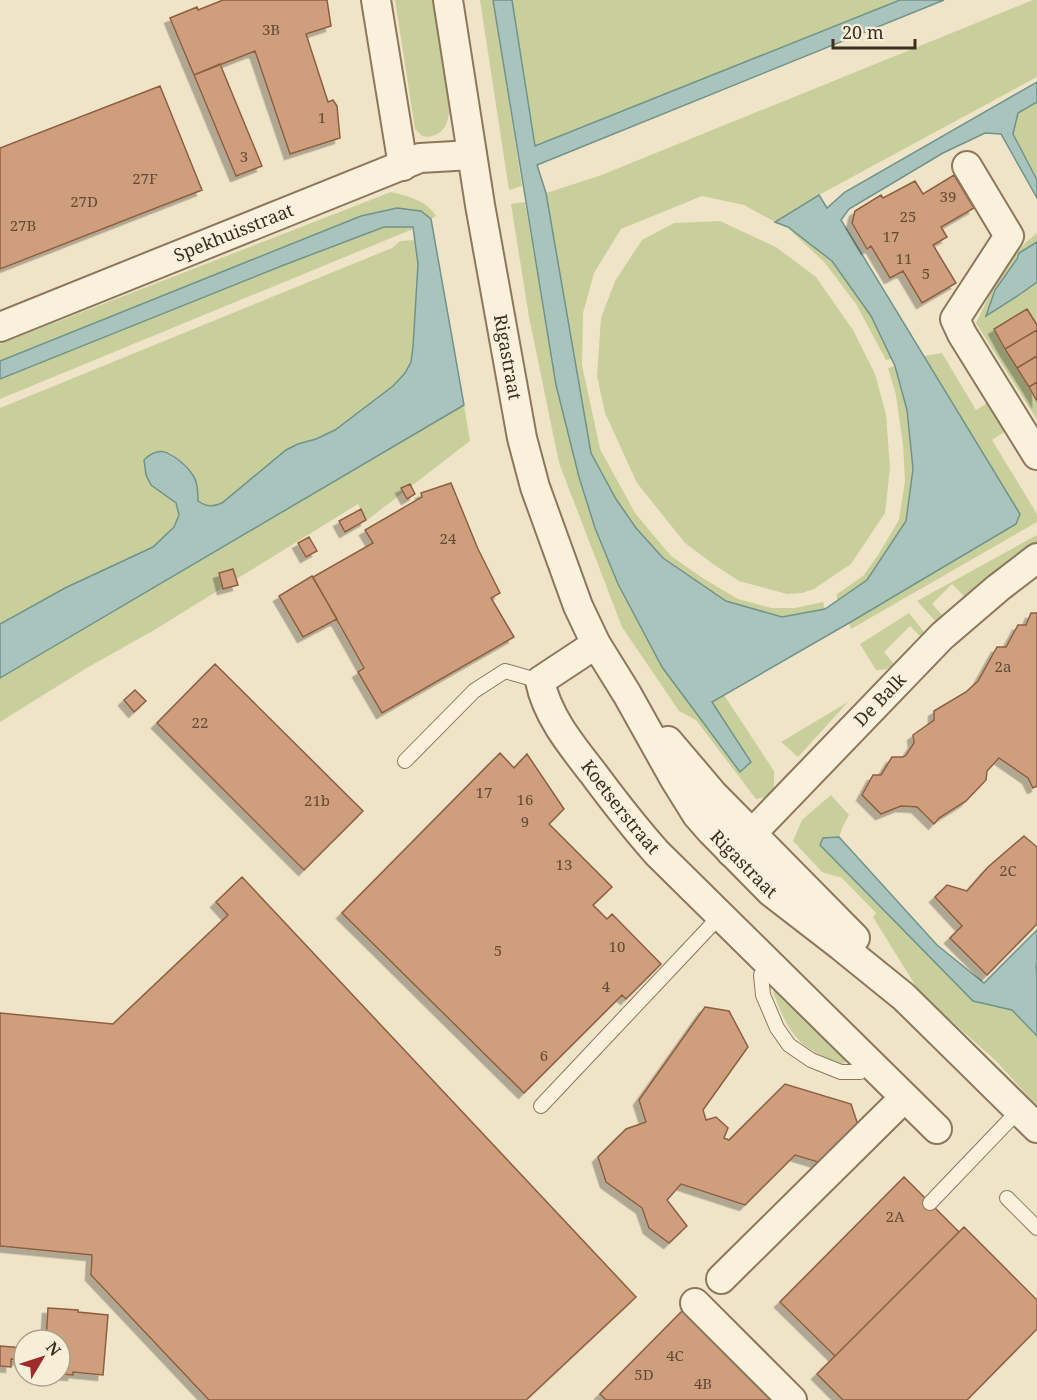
<svg xmlns="http://www.w3.org/2000/svg" width="1037" height="1400" viewBox="0 0 1037 1400" font-family="'Noto Serif',serif">
<defs>
<filter id="shadow"><feDropShadow dx="-5.5" dy="5.5" stdDeviation="0" flood-color="#0004"/></filter>
</defs>
<rect width="100%" height="100%" fill="#f0e4c8"/>
<path fill="#c9cf9b" d="M395 0H434L450 106C449 119 446 133 432 136 429 137 425 137 422 136 419 134 418 131 415 129Z
M480 0H493L522 186 509 190Z
M512 0H904L534 146Z
M1033 0H1037V77L819 195 775 222 744 205 702 196 621 229 594 273 583 313 582 365 600 449 635 513 671 556 704 579 738 599 771 608H795L823 602 825 609 782 617 726 601 663 558 636 528 616 499 591 453 546 193 599 176Z
M1037 102V180L1013 134 1018 113Z
M391 192C408 196 427 201 436 216L431 219 421 211 361 216 0 361V344Z
M525 202 556 385 618 584 663 667 740 772 751 762 712 702 724 695 774 771V788L765 797 756 799 696 720 679 711 622 627 559 463 529 317 511 204Z
M720 221 776 247 816 277 853 330 875 374 886 414 890 468 885 513 851 564 814 589 802 593 787 594 739 581 713 564 685 543 637 483 605 413 597 376 601 318 615 281 642 240 674 223Z
M413 226V229L0 399V379L284 265 384 227Z
M787 227 832 261 871 316 892 359 886 360 856 304 825 263Z
M1037 233V242L1019 253 986 315 1019 295 1037 282V420L976 323 1002 269 1026 242Z
M415 240 418 264 413 347 411 362 405 373 393 386 335 430 316 439 298 444 286 450 222 503C212 507 207 507 198 501V491L184 465 171 453 160 451 170 498C191 516 167 534 153 547L65 588 0 624V408L392 248 400 241Z
M942 353 976 410 992 400 1009 429 992 440 1037 514V522L851 629 849 623 1016 524 1020 515 924 356Z
M895 366 907 410 913 469 906 521 867 580 837 600V594L863 576 878 555 899 520 905 481 903 445 896 395 888 368Z
M464 405 470 441 366 521 358 504 156 629 85 669 0 722V678Z
M1037 535V543L984 580 966 598 952 584 932 604 945 618 939 625 917 601Z
M909 613 928 637 924 640 910 626 884 652 894 664C889 669 884 670 876 670L860 644Z
M848 702 798 757 781 742Z
M831 795 849 815 843 826 839 837 823 838 973 1001 1012 1010 1037 1036V1106L996 1061 920 993 873 917 876 913 842 878 822 872 793 841 802 820Z
M777 988 847 1057 844 1064C798 1049 790 1036 773 992Z"/>
<path fill="#a9c4bc" stroke="#6f938a" stroke-width="1.5" d="M493 0H512L535 146 900 0H944L537 165 546 193 591 453 616 499 636 528 663 558 726 601 782 617 825 609 867 580 906 521 913 469 907 410 895 366 871 316 832 261 788 227 775 222 819 195 827 208 845 192 1037 82V102L1018 113 1013 134 1037 180V198L1001 134 985 133 943 153 849 209 841 220 1020 514 1016 524 849 623 712 702 751 762 740 772 662 667 618 584 595 528 579 477 556 385Z
M397 208 421 211 431 219 464 405 0 678V624L65 588 153 547 174 527 179 515 176 503 151 485 146 475 144 460C158 446 168 451 181 462 186 466 191 472 194 477 198 484 198 493 198 501 207 507 213 507 222 503L286 450 298 444 316 439 335 430 393 386 405 373 411 362 413 347 418 264 413 227H384L284 265 0 379V361L361 216Z
M1037 242V282L1019 295 986 316 995 290 1017 259 1019 253Z
M839 837 937 945 984 983 1037 930V962L1036 965 1037 978V1036L1012 1010 973 1001 820 845 823 838Z"/>
<path fill="#cf9f7d" stroke="#8d5f41" stroke-width="1.5" filter="url(#shadow)" d="M223 0H327L331 26 306 34 328 102 333 100 337 106 340 138 290 154 255 51 194 75 170 18 197 7 198 10Z
M220 64 262 166 236 176 194 75Z
M160 86 202 190 0 269V148Z
M954 175 974 208 941 227 947 237 933 245 956 283 922 303 903 271 890 278 871 246 867 249 852 223 855 211 881 195 883 198 915 181 923 194Z
M1027 309 1037 325V330L1005 349 994 329Z
M1037 330V356L1017 368 1005 349Z
M1037 356V382L1029 387 1017 368Z
M1037 382V401L1029 387Z
M451 483 478 549 500 593 491 598 514 637 382 713 358 672 364 668 313 577 373 543 365 530 422 497 421 493Z
M410 484 415 494 407 499 401 488Z
M361 509 366 520 345 532 339 521Z
M309 537 317 551 306 557 298 543Z
M233 569 238 585 223 589 219 573Z
M312 576 337 619 303 637 279 596Z
M1031 613H1037V786L1033 788 1028 778 999 758 987 771 986 780 966 801 939 818 934 824 917 807 901 806 881 814 862 795 873 775H881L892 757H903L906 755 914 743 913 735 934 720V711L966 692 978 681 997 647H1006L1018 625H1026Z
M215 664 363 811 304 870 157 723Z
M135 690 146 701 134 712 124 700Z
M500 753 514 768 527 754 564 809 549 824 612 887 593 905 607 919 612 914 661 964 626 999 622 995 524 1093 342 913Z
M1024 836 1037 847V924L987 975 950 938 962 926 935 897 947 885 967 891 988 867Z
M242 877 636 1297 526 1400H209L91 1275 92 1255 0 1246V1013L113 1024 228 915 216 902Z
M705 1007 729 1011 748 1047 703 1110 706 1120 716 1117 728 1128 724 1138 729 1140 785 1084 851 1104 858 1125 821 1163 795 1155 745 1205 681 1184 667 1200 687 1226 669 1243 649 1228 642 1208 606 1182 598 1157 626 1129 646 1122 639 1100Z
M904 1177 959 1232 835 1356 780 1302Z
M964 1227 1037 1300V1329L967 1400H843L817 1374Z
M688 1305 784 1400H606L600 1394Z
M48 1308 78 1310V1312L108 1315 103 1375 73 1372V1375L60 1374V1340H46Z
M0 1346 24 1348V1360L11 1359V1367L0 1366Z"/>
<g fill="none" stroke-linecap="round" stroke-linejoin="round">
<defs>
<path id="lane" d="M405 761 474 691 505 671 540 681
M768 963 761 975 763 995 777 1028 789 1045 811 1060 841 1072H860L870 1064
M541 1106 720 916
M1007 1198 1037 1228
M930 1203 1019 1110"/>
<g id="street">
<path d="M376 0 403 166"/>
<path id="s1" d="M448 0 480 205 522 438 535 487 578 606 596 644 627 694 674 778 697 815 711 831 771 892 841 946 904 997 1037 1128"/>
<path d="M967 166 1009 236 955 319 962 334 1037 455"/>
<path id="s2" d="M0 327 420 158 472 155"/>
<path id="s3" d="M596 644 540 681C547 716 572 746 593 773 613 800 634 827 657 853L937 1129"/>
<path d="M668 741 713 794 855 938"/>
<path id="s4" d="M731 852 760 825 942 636 998 588 1037 558"/>
<path d="M721 1279 904 1098"/>
<path d="M695 1303 792 1400"/>
</g>
</defs>
<use href="#lane" stroke="#8d765c" stroke-width="16"/>
<use href="#street" stroke="#8d765c" stroke-width="32"/>
<use href="#lane" stroke="#faf1dc" stroke-width="14"/>
<use href="#street" stroke="#faf1dc" stroke-width="28"/>
</g>
<g text-anchor="middle" stroke-width="4.5" stroke-linejoin="round" paint-order="stroke">
<g font-size="15" fill="#624a37">
<text x="271" y="35">3B</text>
<text x="322" y="123">1</text>
<text x="244" y="162">3</text>
<text x="145" y="184">27F</text>
<text x="948" y="202">39</text>
<text x="84" y="207">27D</text>
<text x="908" y="222">25</text>
<text x="23" y="231">27B</text>
<text x="891" y="242">17</text>
<text x="904" y="264">11</text>
<text x="926" y="279">5</text>
<text x="448" y="544">24</text>
<text x="1003" y="672">2a</text>
<text x="200" y="728">22</text>
<text x="484" y="798">17</text>
<text x="525" y="805">16</text>
<text x="317" y="806">21b</text>
<text x="525" y="827">9</text>
<text x="564" y="870">13</text>
<text x="1008" y="876">2C</text>
<text x="617" y="952">10</text>
<text x="498" y="956">5</text>
<text x="606" y="992">4</text>
<text x="544" y="1061">6</text>
<text x="895" y="1222">2A</text>
<text x="675" y="1361">4C</text>
<text x="644" y="1380">5D</text>
<text x="703" y="1389">4B</text>
</g>
<g font-size="18" fill="#3d2e20" stroke="#f7eed8">
<text dy="6" stroke="none"><textPath href="#s2" startOffset="252">Spekhuisstraat</textPath></text>
<text dy="6" stroke="none"><textPath href="#s1" startOffset="362">Rigastraat</textPath></text>
<text dy="6" stroke="none"><textPath href="#s4" startOffset="213">De Balk</textPath></text>
<text dy="6" stroke="none"><textPath href="#s3" startOffset="218">Koetserstraat</textPath></text>
<text dy="6" stroke="none"><textPath href="#s1" startOffset="930">Rigastraat</textPath></text>
</g>
</g>
<g transform="translate(42 1358) rotate(51)"><circle r="28" fill="#f7eed8" stroke="#ada18e" stroke-width="1.5"/>
<path d="M0-4.5L10 22L0 15L-10 22Z" fill="#9e2a2b"/>
<text y="-9" font-size="16" font-weight="bold" text-anchor="middle" fill="#3d2e20">N</text>
</g>
<path d="M833 39v9h82v-9" fill="none" stroke="#3d2e20" stroke-width="3"/>
<text x="842" y="39" font-size="18" fill="#3d2e20" stroke="#f7eed8" stroke-width="4.5" paint-order="stroke">20 m</text>
</svg>
